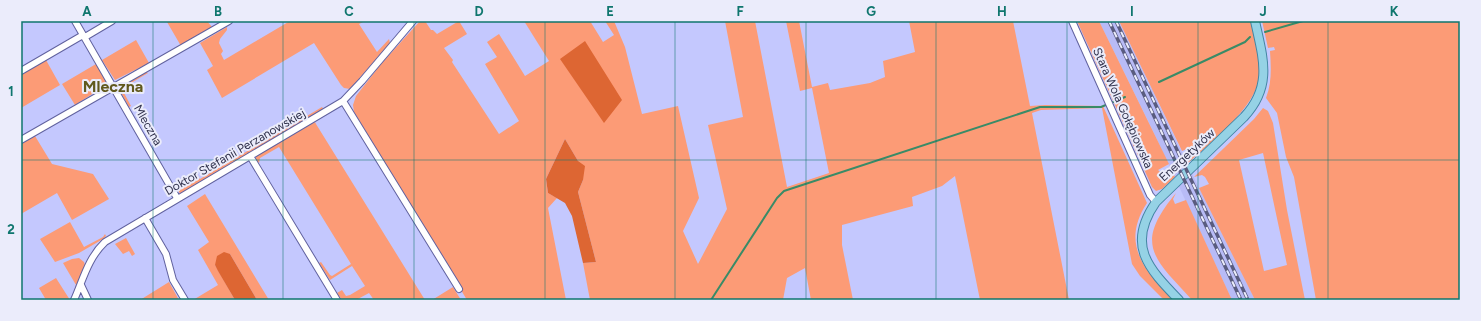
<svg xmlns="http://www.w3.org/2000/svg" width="1481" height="321" viewBox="0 0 1481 321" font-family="Figtree,sans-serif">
<rect width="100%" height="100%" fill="#c4c8fe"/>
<path fill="#b8bbf6" d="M1099 21H1119L1199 188 1255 300H1232L1154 133Z"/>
<path fill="#fc9b76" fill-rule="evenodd" d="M168 21H207L212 27 181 46 167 22Z
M290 21H365L359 24 377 52 389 39 390 43 350 89 344 88 341 85 314 43 222 98 207 70 213 66 200 43 227 27V30L220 39 219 43 223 51 221 54 224 60Z
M420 21H425L431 30H433L437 34 459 21 467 34 444 48 453 60 452 62 499 134 519 121 485 64 497 57 487 42 499 34 525 76 549 61 524 21H590L603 42 614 35 605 21H614L625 47 642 114 678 106 699 198 683 231 698 264 727 209 708 125 743 117 725 21H755L787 187 829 173 812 88 800 91 786 21H799L812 87 828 83 830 90 870 83 885 77 883 61 915 52 909 21H1013L1030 106 1045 105 1103 106 1147 203C1120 244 1145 271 1173 300H1164L1140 276 1132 264 1102 108 1041 110 1032 113 1069 300H980L955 176 942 186 912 197 913 206 842 225V245L853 300H811L805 268 787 278 783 300H590L583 263 596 262 578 192 583 180 578 161 565 139 546 179 548 193 557 198 548 208 566 300H467L354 112 353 105 356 96 381 64Z
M1077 21H1099L1169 164 1158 170C1163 175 1167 176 1174 175L1175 177 1162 189 1156 191 1152 187Z
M1119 21H1251C1254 38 1261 58 1260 75 1256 108 1211 142 1187 164V162L1192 155V147L1182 151Z
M1262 21H1460V300H1316L1294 177 1286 157 1277 113 1266 98C1272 83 1271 67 1270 51L1275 50 1274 47 1268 48Z
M136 40 149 63 115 80 102 60Z
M46 60 60 85 21 108V73Z
M96 64 108 84 75 105 62 84Z
M146 72 148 73 126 86 123 91 131 106 129 107 119 89Z
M322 107 324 110 180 194 176 186 177 185 196 173 200 179Z
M1263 108 1268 111 1273 123 1287 210 1305 300H1255L1199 188 1209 184 1205 177 1202 175 1194 177 1254 119ZM1263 153 1287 265 1264 271 1239 160Z
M315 122 316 124 425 300H374L369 293 356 300H342L337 293 342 290 346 296 350 295 365 286 352 266 330 280 319 263 321 262 330 275 332 276 351 264 279 147 260 158 259 163 256 160V156Z
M35 136 52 164 93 174 109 199 72 220 57 193 21 214V144Z
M1176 193 1173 199 1175 204 1186 200 1232 300H1192C1154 258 1133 245 1176 193Z
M205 194 269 300H257L230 254 215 265 235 300H193L218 285 198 250 209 242 187 206Z
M70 222 84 247 103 237 105 234 106 236 103 239 79 253 55 262 40 239Z
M126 238 135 254 132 256 129 251 123 254 115 244Z
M79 258 84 262 85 265 75 292 74 291 76 285 63 263 72 259Z
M56 278 70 300H46L39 288Z
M169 282 179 300H140Z
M453 287 461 300H432Z"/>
<path fill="#d63" d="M585 41 622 100 604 123 560 59Z
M565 139 578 161 585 166 583 180 578 192 596 262 583 263 572 216 565 203 548 193 546 179Z
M224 252 230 254 257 300H235L218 271 215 265 217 256Z"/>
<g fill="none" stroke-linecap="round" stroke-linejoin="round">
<path stroke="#398b67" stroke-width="2" d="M1265 32 1303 21
M1159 82 1245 42 1250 37
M711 300 777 198 784 191 1040 107H1101L1125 97"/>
<defs>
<path id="minor" d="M75 21 177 198
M1072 21 1150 195 1156 202
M85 37 112 21
M21 71 83 35
M343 101 459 289
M21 140 229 21
M250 156 337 300
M145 218 166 254 173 280 185 300
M81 285 88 300
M74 300C83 280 88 258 105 242L343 101 362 81 413 21"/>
<path id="major" d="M1179 300C1148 268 1126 245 1156 202L1244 117C1273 86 1263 58 1255 21"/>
</defs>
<use href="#minor" stroke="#61629f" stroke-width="8"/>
<use href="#major" stroke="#4486a4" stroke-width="10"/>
<use href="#minor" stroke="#fff" stroke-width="6"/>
<use href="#major" stroke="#95d2e5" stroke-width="8"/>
<defs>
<path id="rail" d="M1109 21 1241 300
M1116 21 1248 300"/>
</defs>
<use href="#rail" stroke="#5a5c7f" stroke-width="3.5"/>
<use href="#rail" stroke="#ebecfb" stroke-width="2" stroke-dasharray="6" stroke-linecap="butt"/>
</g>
<path fill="none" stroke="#0f766e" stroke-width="1" stroke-opacity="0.55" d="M153 21V300M283 21V300M414 21V300M545 21V300M675 21V300M806 21V300M936 21V300M1067 21V300M1198 21V300M1328 21V300M21 160H1460"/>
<g text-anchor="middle" stroke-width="4" stroke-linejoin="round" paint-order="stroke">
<g font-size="12" fill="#2f304b" stroke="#ebecfb">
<text transform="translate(1123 108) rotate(66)" y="4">Stara Wola Gołębiowska</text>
<text transform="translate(148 125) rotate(60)" y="4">Mleczna</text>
<text transform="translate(235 152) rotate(-30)" y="4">Doktor Stefanii Perzanowskiej</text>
<text transform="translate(1187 155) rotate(-43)" y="4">Energetyków</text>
</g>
<g font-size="16" font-weight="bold" fill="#61591d" stroke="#ebecfb">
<text x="113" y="92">Mleczna</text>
</g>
</g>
<rect width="1481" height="321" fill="none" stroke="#ebecfb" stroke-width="44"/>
<rect x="22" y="22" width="1437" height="277" fill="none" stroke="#0f766e" stroke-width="1.5"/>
<g font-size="13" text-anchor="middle" font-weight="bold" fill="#0f766e">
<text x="87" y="16">A</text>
<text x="218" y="16">B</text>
<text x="349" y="16">C</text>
<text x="479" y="16">D</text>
<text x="610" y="16">E</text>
<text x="740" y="16">F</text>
<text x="871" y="16">G</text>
<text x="1002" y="16">H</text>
<text x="1132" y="16">I</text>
<text x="1263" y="16">J</text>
<text x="1394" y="16">K</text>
<text x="11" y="96">1</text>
<text x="11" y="234">2</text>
</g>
</svg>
